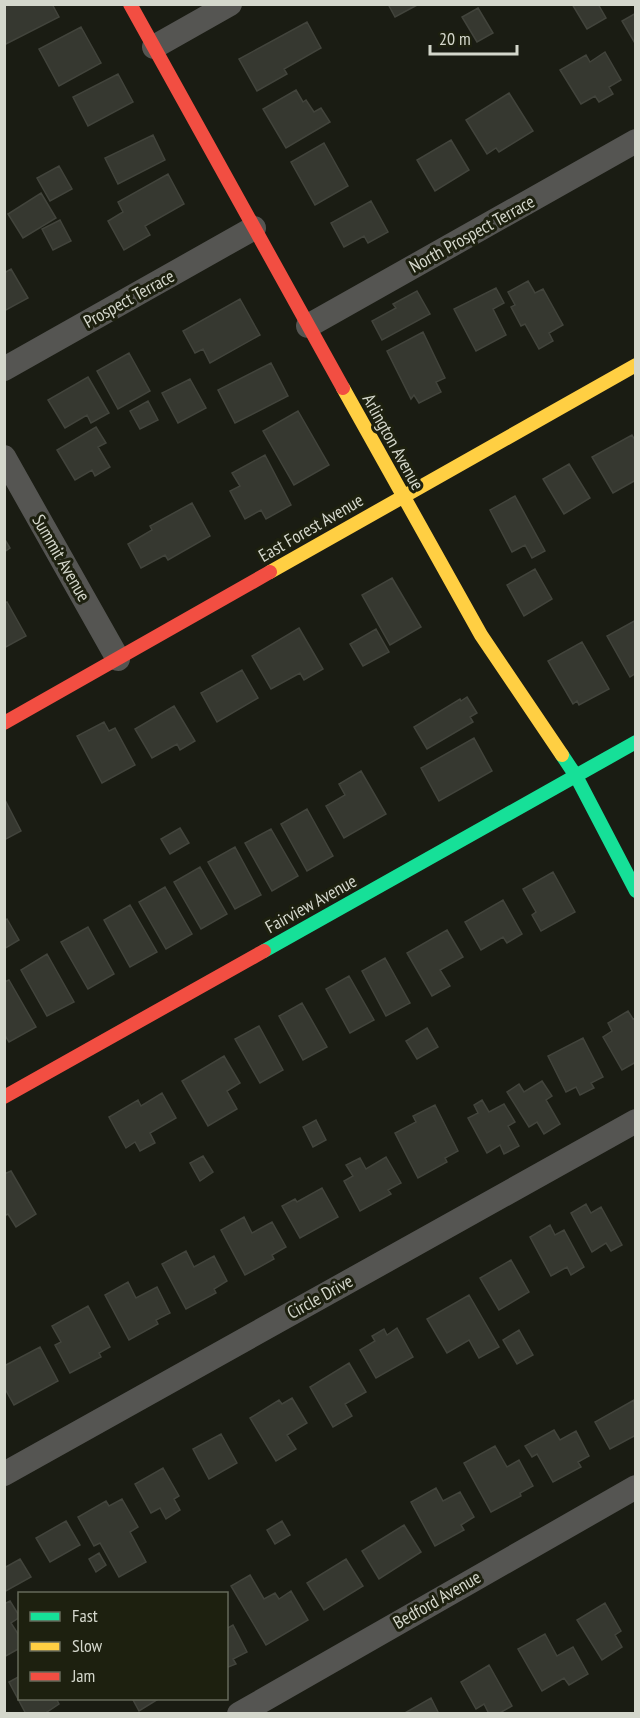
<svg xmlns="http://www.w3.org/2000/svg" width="640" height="1718" viewBox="0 0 640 1718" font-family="'PT Sans Narrow',sans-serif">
<rect width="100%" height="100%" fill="#1a1c13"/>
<path fill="#363830" stroke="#42443c" stroke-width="1.5" d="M4 4H52L59 17 4 45Z
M388 4H419L395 17Z
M572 4H598L606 18 587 29Z
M478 8 493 33 477 42 462 17Z
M636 13V45L622 21Z
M307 22 321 48 284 69 287 74 257 91 239 59Z
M81 27 101 63 59 86 39 49Z
M605 52 621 80 609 87 613 94 599 102 595 96 581 104 560 70 586 55 590 62Z
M118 74 133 102 88 126 73 97Z
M296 90 303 102 306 100 314 112 321 108 330 122 286 148 263 109Z
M509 93 533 131 499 152 496 148 487 154 466 120Z
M153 135 165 160 118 184 105 158Z
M451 140 469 170 435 191 417 160Z
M324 143 348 186 315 205 291 162Z
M59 166 72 189 50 201 37 178Z
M168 174 184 204 145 226 150 235 124 250 108 221 123 212 118 202Z
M41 193 56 218 23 238 8 214Z
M371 201 388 232 368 243 364 236 344 247 331 223Z
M60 220 71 241 53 250 42 229Z
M11 269 28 298 4 311V273Z
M528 281 535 293 543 289 563 325 549 333 553 341 539 349 525 324 521 326 511 307 515 305 508 292Z
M496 288 504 303 493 309 506 335 476 351 454 309Z
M417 291 430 314 382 340 372 321 396 308 393 304Z
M240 299 260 335 210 363 203 349 195 353 183 331Z
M423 332 445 378 436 382 441 392 419 403 414 395 411 399 387 351Z
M129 353 150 391 118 409 97 371Z
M271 363 288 396 235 423 218 390Z
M88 377 109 413 91 423 87 415 65 428 48 400Z
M190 379 206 408 178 423 162 393Z
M148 401 158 420 140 429 130 411Z
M298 411 329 465 294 485 263 431Z
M96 427 106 443 98 447 110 467 95 476 92 470 75 480 57 450Z
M632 435 636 442V480L613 493 592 457Z
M265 455 291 505 266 519 261 510 245 519 230 491 240 486 232 473Z
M569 464 590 498 564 514 543 479Z
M515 496 545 551 532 558 525 545 512 552 490 510Z
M192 503 210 536 168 560 165 555 141 568 128 544 152 530 150 526Z
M4 538 10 548 4 552Z
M535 569 552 599 524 616 507 585Z
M392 578 421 627 390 645 362 595Z
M7 602 26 636 4 648V603Z
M636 620V673L630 677 607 636Z
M299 628 323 669 304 680 300 673 271 689 252 656Z
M376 629 389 652 363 666 350 644Z
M582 642 609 689 579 705 577 701 573 704 548 661Z
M242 670 258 698 217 722 201 693Z
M467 697 477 713 470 717 473 722 427 749 414 727 460 699 461 701Z
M174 706 195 741 180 750 177 744 152 758 135 729Z
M104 722 109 731 115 728 135 765 102 783 77 736Z
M474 738 492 771 439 801 421 768Z
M361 771 386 814 344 838 326 806 345 795 339 784Z
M4 798 21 831 4 840Z
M307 809 333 856 307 871 281 824Z
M180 828 189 843 170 854 161 839Z
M271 829 298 876 272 891 245 843Z
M235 847 261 895 235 909 208 862Z
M200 867 227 914 201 929 174 882Z
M553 872 575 912 541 931 532 915 536 912 523 889Z
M165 887 192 934 166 949 139 902Z
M503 900 522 934 507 943 503 937 481 950 465 922Z
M130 905 157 952 130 967 104 920Z
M7 919 19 940 4 949V921Z
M88 927 114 974 88 989 61 942Z
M447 930 463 957 440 970 450 986 432 996 407 953Z
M47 954 74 1002 47 1016 21 970Z
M385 958 410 1003 386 1016 362 971Z
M349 976 374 1020 350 1033 326 989Z
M9 980 36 1027 9 1042 4 1034V982Z
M302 1003 327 1047 303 1060 279 1016Z
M628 1011 633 1019 636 1018V1062L622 1070 603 1037 612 1031 608 1023Z
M259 1026 283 1070 260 1083 235 1039Z
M427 1028 438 1047 417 1059 406 1041Z
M583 1038 603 1077 591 1083 594 1088 580 1095 576 1087 566 1092 548 1056Z
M224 1056 240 1083 227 1091 237 1109 208 1126 182 1081Z
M542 1081 552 1096 546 1100 560 1124 544 1134 537 1122 529 1127 507 1092 519 1084 524 1092Z
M162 1093 176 1118 150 1133 155 1143 140 1151 135 1142 126 1148 109 1117 138 1100 141 1106Z
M482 1100 489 1112 504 1104 515 1122 508 1126 519 1146 504 1154 500 1145 487 1153 468 1118 478 1113 474 1105Z
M435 1105 458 1151 445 1158 447 1162 418 1178 395 1133 416 1122 413 1116Z
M316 1120 326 1140 313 1147 303 1127Z
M203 1156 213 1172 200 1181 190 1163Z
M386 1157 401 1183 388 1190 391 1194 360 1211 344 1181 353 1176 346 1165 360 1158 366 1169Z
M11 1171 36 1214 16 1227 8 1214 4 1216V1174Z
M322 1188 338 1217 300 1238 282 1206 295 1199 297 1202Z
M586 1204 591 1213 601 1207 622 1245 611 1251 606 1243 592 1252 571 1213Z
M244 1217 252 1233 272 1222 286 1247 272 1255 274 1259 245 1275 221 1230Z
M550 1225 555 1235 564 1230 584 1267 571 1275 567 1267 551 1276 530 1237Z
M186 1251 194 1267 214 1256 227 1281 214 1289 216 1293 186 1309 162 1264Z
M511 1260 529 1292 499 1310 480 1278Z
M128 1282 136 1298 157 1287 170 1313 156 1320 158 1324 129 1340 105 1295Z
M469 1295 499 1347 479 1358 469 1340 447 1353 427 1319Z
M88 1306 110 1347 99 1353 101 1357 70 1373 55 1345 61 1342 52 1326Z
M397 1328 413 1357 376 1378 360 1350 375 1341 372 1336 384 1329 387 1335Z
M519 1330 533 1355 517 1364 503 1340Z
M40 1347 58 1381 14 1405 4 1387V1366Z
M349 1363 366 1392 345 1404 352 1416 333 1427 310 1387Z
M292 1398 307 1423 287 1435 296 1449 276 1461 250 1418 279 1400 282 1404Z
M634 1400 636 1435 610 1449 595 1422Z
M554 1430 560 1440 576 1431 589 1456 578 1462 581 1467 553 1482 537 1454 532 1457 525 1446Z
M221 1434 237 1463 209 1479 193 1449Z
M495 1446 507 1467 519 1460 533 1486 520 1493 521 1496 491 1512 464 1463Z
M163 1468 179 1496 174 1499 180 1510 166 1519 160 1508 151 1513 135 1484Z
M436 1488 443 1501 460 1492 474 1517 461 1525 464 1530 435 1546 411 1502Z
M122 1499 138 1527 130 1532 146 1562 119 1577 100 1543 94 1546 78 1517 106 1501 109 1506Z
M66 1521 80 1545 50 1562 36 1538Z
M282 1521 290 1535 275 1544 267 1530Z
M404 1525 421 1552 379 1579 362 1551Z
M99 1553 106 1565 96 1572 89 1559Z
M20 1559 31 1577 4 1592V1568Z
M346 1559 363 1586 324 1610 307 1583Z
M250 1575 264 1599 275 1593 279 1599 291 1591 308 1620 266 1645 231 1586Z
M10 1601 20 1617 11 1623 20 1637V1648L4 1657V1604Z
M605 1603 621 1631 615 1635 622 1647 602 1660 577 1620Z
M233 1625 247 1652 233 1659 236 1664 226 1668V1629Z
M545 1634 557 1656 573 1647 588 1674 569 1685 564 1678 542 1691 518 1649Z
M489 1665 512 1706 498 1714H489L484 1704 476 1709 461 1682Z
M20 1676V1698H56L59 1704 44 1714H26L9 1682Z
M132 1698H160L139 1711Z
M431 1698 439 1714H403Z"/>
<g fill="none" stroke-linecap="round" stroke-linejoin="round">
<path stroke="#555552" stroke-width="24" d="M154 47 230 4
M308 326 636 141
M4 369 254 228
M4 457 118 659
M4 1474 636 1121
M239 1714 636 1487"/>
<path stroke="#16e098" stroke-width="14" d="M562 755 576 776 636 891
M264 951 636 742"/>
<path stroke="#ffcf43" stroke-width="14" d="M343 388 481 635 562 755
M270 572 636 365"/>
<path stroke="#f24e42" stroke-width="14" d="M130 4 343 388
M4 723 270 572
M4 1097 264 951"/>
</g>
<g text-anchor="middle" stroke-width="6" stroke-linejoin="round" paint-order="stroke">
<g font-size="18" fill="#d4d7cc" stroke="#1d200f">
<text transform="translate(472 234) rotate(-29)" y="6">North Prospect Terrace</text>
<text transform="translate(129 299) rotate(-29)" y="6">Prospect Terrace</text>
<text transform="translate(393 442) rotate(61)" y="6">Arlington Avenue</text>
<text transform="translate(311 528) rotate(-30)" y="6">East Forest Avenue</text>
<text transform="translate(61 558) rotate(60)" y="6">Summit Avenue</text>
<text transform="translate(311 904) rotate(-29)" y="6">Fairview Avenue</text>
<text transform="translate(320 1297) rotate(-29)" y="6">Circle Drive</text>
<text transform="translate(437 1600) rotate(-30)" y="6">Bedford Avenue</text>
</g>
</g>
<rect width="640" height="1718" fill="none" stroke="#d4d7cc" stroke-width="12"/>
<rect x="18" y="1592" width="210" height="108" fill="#1d200f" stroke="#66695b" stroke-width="1.5"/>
<rect x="30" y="1612" width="30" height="9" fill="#16e098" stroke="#66695b" stroke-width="1.5"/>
<text x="72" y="1622" font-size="18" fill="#d4d7cc">Fast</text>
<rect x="30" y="1642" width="30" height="9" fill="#ffcf43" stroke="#66695b" stroke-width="1.5"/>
<text x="72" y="1652" font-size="18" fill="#d4d7cc">Slow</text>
<rect x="30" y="1672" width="30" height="9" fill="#f24e42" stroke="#66695b" stroke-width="1.5"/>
<text x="72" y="1682" font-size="18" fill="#d4d7cc">Jam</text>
<path d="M430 45v9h87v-9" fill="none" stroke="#d4d7cc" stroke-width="3"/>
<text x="439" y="45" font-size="18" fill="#d4d7cc" stroke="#1d200f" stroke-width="4.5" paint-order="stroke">20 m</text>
</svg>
